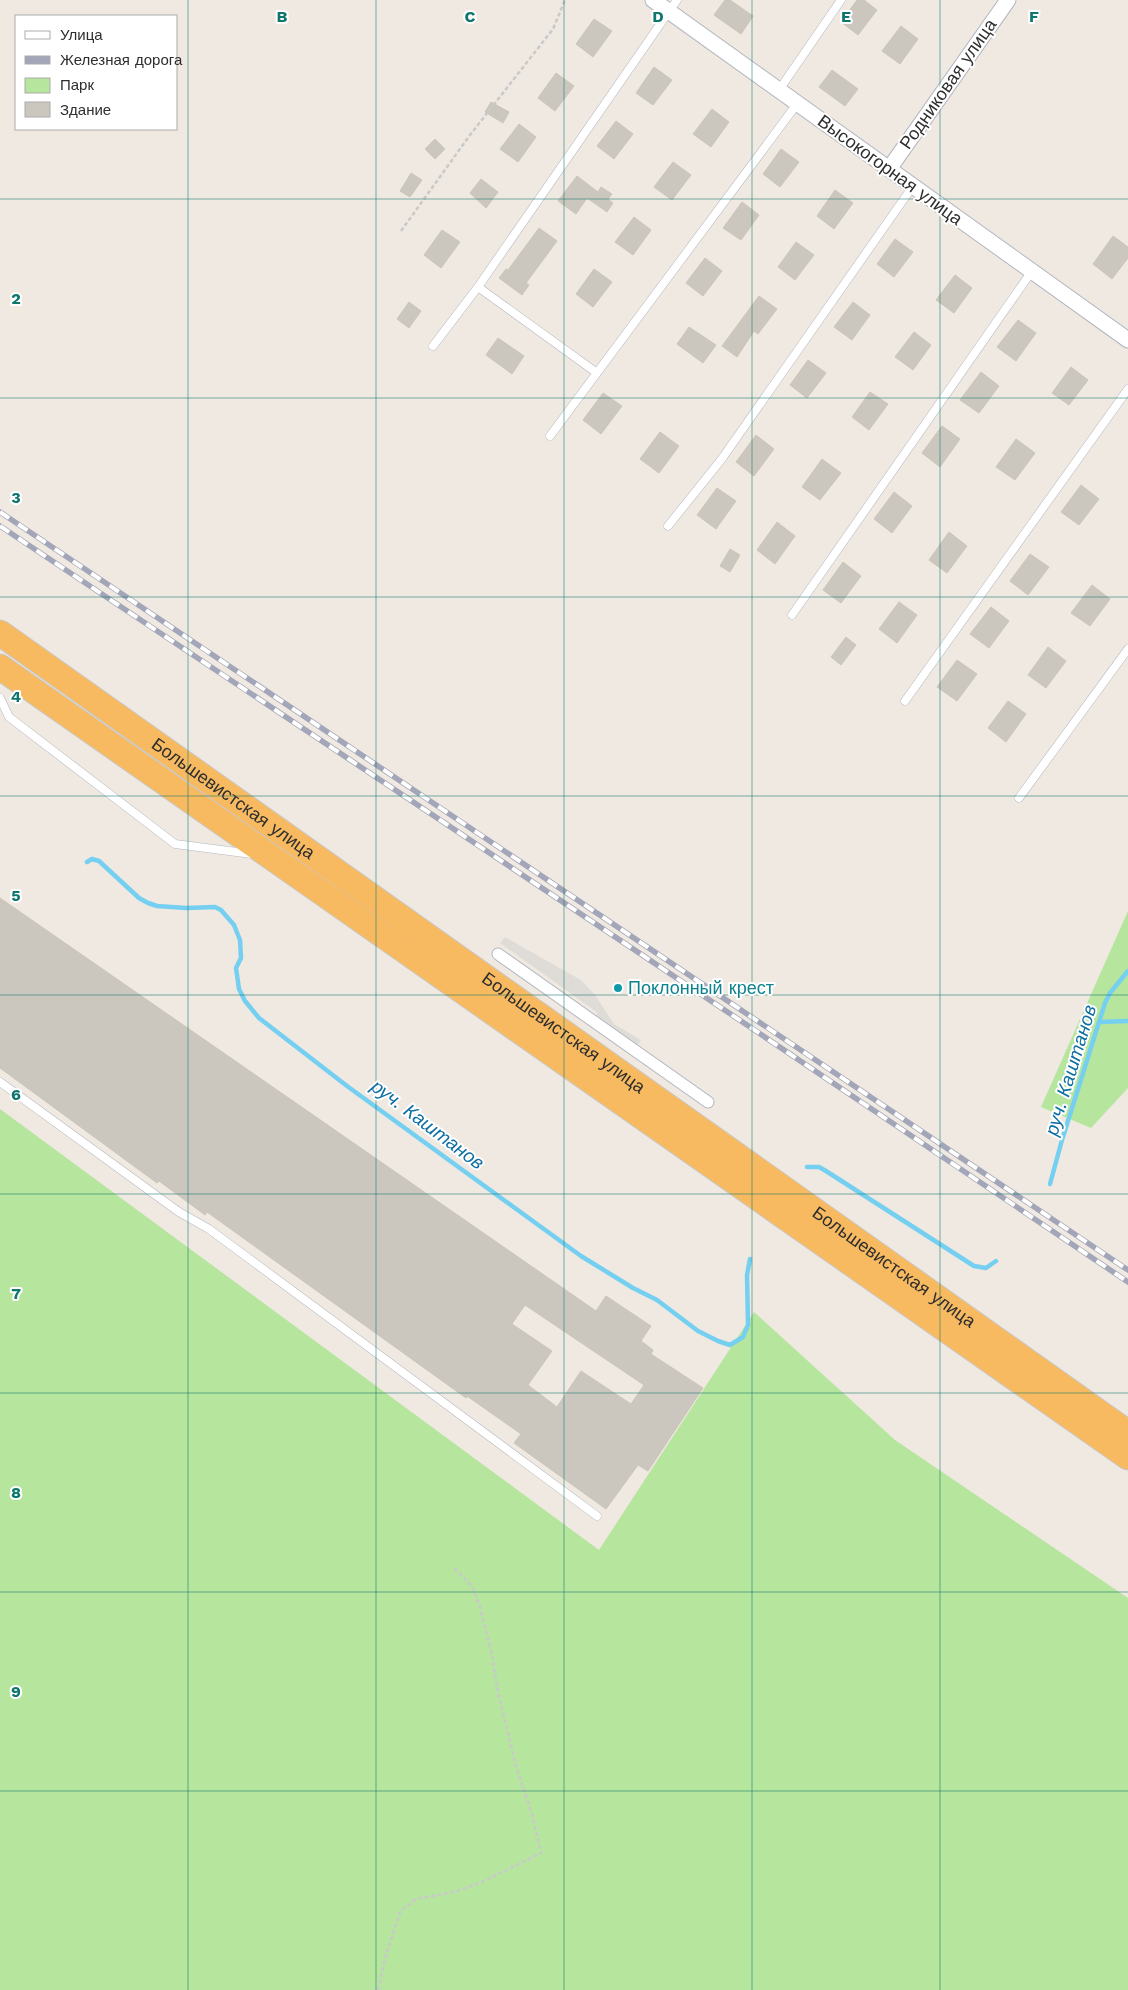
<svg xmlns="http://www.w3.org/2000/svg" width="1128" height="1990" viewBox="0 0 1128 1990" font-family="'Work Sans',sans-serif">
<rect width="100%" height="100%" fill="#efe9e1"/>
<path fill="#b6e59e" d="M1128 911V1088L1091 1128 1041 1107Z
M0 1109 599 1550 754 1312 895 1440 1128 1598V1990H0Z"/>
<path fill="#dfdcd8" d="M505 937 581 980 595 995 614 1024 641 1040 632 1052 590 1024 598 1013 500 943Z"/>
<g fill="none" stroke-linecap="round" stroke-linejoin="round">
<path stroke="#75cff0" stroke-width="4.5" d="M87 862 92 859 99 861 139 898 148 903 157 906 186 908 215 907 221 910 234 925 240 940 241 958 236 968 239 989 245 1001 259 1018 347 1086 581 1256 633 1288 657 1300 698 1331 718 1341 730 1345 743 1337 748 1325 747 1275 750 1259
M1100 1022 1128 1021
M807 1167H819L826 1171 974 1266 986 1268 996 1261
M1050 1184 1062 1140 1105 1003 1110 993 1128 971"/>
</g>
<path fill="#cbc7bf" stroke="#cbc5ba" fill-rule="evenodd" d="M725 0H730L753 16 741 34 714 15Z
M857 0H864L877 10 858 35 841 22Z
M594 19 612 31 593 57 576 44Z
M901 26 918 39 900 64 882 51Z
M654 67 672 80 653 105 636 93Z
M832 70 858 89 845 106 819 87Z
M556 73 574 86 555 111 538 98Z
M491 102 509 112 503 123 485 112Z
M712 109 729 122 711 147 693 134Z
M616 121 633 134 614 159 597 146Z
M519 124 536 137 518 162 500 149Z
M435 139 445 149 435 159 425 149Z
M781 149 799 162 780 187 763 174Z
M673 162 691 175 672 200 654 187Z
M411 173 422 180 410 197 400 191Z
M577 176 598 192 601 187 612 194 608 199 613 203 607 212 587 198 576 214 558 201Z
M481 179 498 192 486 208 470 193Z
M835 190 853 203 834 229 817 216Z
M742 202 759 215 741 240 723 228Z
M634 217 651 230 633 255 615 242Z
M539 228 557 241 526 283 529 285 522 295 499 278 506 269 508 270Z
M442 230 460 242 441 268 424 255Z
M1113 236 1128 247V258L1112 279 1093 264Z
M895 239 913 252 894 277 877 264Z
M796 242 814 255 795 280 778 267Z
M705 258 722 271 703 296 686 283Z
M594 269 612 282 593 307 576 294Z
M955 275 972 288 954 313 936 300Z
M759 296 777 309 758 334 754 331 737 357 722 346Z
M409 302 421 311 409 328 397 319Z
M853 302 870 315 852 340 834 327Z
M1018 320 1036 333 1016 361 997 347Z
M689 327 716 345 703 363 677 344Z
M914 332 931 345 913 370 895 357Z
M498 338 524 356 512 374 486 355Z
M808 360 826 373 807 398 790 385Z
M1071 367 1088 380 1069 405 1052 393Z
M981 372 999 386 979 413 960 400Z
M870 392 888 404 869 430 852 417Z
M603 393 622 406 601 434 583 420Z
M942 426 960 439 940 467 922 453Z
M660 432 679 446 659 473 640 459Z
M756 435 774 449 754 476 736 462Z
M1016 439 1035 453 1015 480 996 467Z
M822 459 841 473 820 500 802 487Z
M1081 485 1099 499 1079 525 1061 512Z
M717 488 736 501 716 529 697 515Z
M894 492 912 506 892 533 874 519Z
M777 522 795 536 775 564 757 550Z
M949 532 967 546 947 573 929 560Z
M730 549 740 555 730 572 720 566Z
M1030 554 1049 567 1028 595 1010 581Z
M843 562 861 576 841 603 823 590Z
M1092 585 1110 599 1090 626 1071 613Z
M899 602 917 615 897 643 879 629Z
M991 607 1009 621 989 648 970 634Z
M846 637 856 645 841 665 831 657Z
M1048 647 1066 661 1046 688 1028 675Z
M957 660 977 674 957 701 937 687Z
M1008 701 1026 714 1006 742 988 728Z
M0 898 596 1311 606 1296 651 1326 641 1341 653 1350 651 1354 703 1388 648 1471 638 1465 606 1509 514 1443 521 1434 467 1396 466 1398 207 1212 205 1215 159 1181 157 1183 0 1068ZM525 1305 644 1385 631 1404 581 1371 557 1407 528 1385 552 1351 512 1324Z"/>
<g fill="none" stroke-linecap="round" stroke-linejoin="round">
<defs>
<path id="service" d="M779 90 841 0
M478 287 597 373
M433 346 478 287 677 0
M550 436 797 104
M668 526 721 460 913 186
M792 615 1032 271
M0 698 9 717 175 844 252 854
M905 701 1128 389
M1019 798 1128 649
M0 1082 179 1212 209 1229 597 1516"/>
<path id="pedestrian" d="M498 954 708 1102"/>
<path id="minor" d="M653 0 1128 340
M889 169 1008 0"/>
<g id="trunk">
<path id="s1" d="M0 633 1128 1433"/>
<path d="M0 667 1128 1457"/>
</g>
</defs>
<use href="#service" stroke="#b4b7c1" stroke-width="9"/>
<use href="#pedestrian" stroke="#b4b7c1" stroke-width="13"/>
<use href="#minor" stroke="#b4b7c1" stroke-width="17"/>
<use href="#trunk" stroke="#c9c9c9" stroke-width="27"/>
<path stroke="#c9c9c9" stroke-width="2.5" stroke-dasharray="4 2.5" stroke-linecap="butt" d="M401 231 470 135 553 29 565 0
M378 1990 386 1955 400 1912 416 1899 454 1892 482 1882 541 1853 532 1814 516 1766 498 1693 492 1655 480 1607 472 1586 453 1567"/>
<use href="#service" stroke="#fff" stroke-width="8"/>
<use href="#pedestrian" stroke="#fff" stroke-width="11"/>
<use href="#minor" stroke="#fff" stroke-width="15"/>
<use href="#trunk" stroke="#f8ba60" stroke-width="25"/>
<defs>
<path id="rail" d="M0 512 1128 1270
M0 526 750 1027 1128 1282"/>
</defs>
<use href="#rail" stroke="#a3a6b8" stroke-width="5.5"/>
<use href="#rail" stroke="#fff" stroke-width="4" stroke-dasharray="11" stroke-linecap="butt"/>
</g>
<path fill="none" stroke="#0f766e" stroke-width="1" stroke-opacity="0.55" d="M188 0V1990M376 0V1990M564 0V1990M752 0V1990M940 0V1990M0 199H1128M0 398H1128M0 597H1128M0 796H1128M0 995H1128M0 1194H1128M0 1393H1128M0 1592H1128M0 1791H1128"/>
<circle fill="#0f9aa8" stroke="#fff" stroke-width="2" cx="618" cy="988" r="5"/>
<g text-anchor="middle" stroke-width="4" stroke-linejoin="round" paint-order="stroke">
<g font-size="18" fill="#2e2e2e" stroke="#fff">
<text transform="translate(948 84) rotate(-55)" y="6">Родниковая улица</text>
<text transform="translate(890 170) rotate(36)" y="6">Высокогорная улица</text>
<text dy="6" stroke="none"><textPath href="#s1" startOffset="286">Большевистская улица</textPath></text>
<text dy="6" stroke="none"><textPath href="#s1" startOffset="691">Большевистская улица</textPath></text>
<text dy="6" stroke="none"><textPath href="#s1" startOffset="1096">Большевистская улица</textPath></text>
</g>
<g font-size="18" fill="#0d838f" stroke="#fff" text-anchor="start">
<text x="628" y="994">Поклонный крест</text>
</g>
<g font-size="19" font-style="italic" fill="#0d6fa3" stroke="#fff">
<text transform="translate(1070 1070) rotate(-73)" y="7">руч. Каштанов</text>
<text transform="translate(428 1124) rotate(37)" y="7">руч. Каштанов</text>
</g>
</g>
<g font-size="16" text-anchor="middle" font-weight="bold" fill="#0f766e" stroke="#fff" stroke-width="4" stroke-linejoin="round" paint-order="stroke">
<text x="282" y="22">B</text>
<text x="470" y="22">C</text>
<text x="658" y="22">D</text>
<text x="846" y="22">E</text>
<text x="1034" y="22">F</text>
<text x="16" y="304">2</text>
<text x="16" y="503">3</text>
<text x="16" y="702">4</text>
<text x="16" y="901">5</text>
<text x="16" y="1100">6</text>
<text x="16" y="1299">7</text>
<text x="16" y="1498">8</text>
<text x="16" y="1697">9</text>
</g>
<rect x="15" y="15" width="162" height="115" fill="#ffffff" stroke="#ababab"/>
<rect x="25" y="31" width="25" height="8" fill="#ffffff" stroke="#ababab"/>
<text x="60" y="40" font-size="15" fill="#2e2e2e">Улица</text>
<rect x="25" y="56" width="25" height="8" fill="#a3a6b8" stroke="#ababab"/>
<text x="60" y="65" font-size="15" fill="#2e2e2e">Железная дорога</text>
<rect x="25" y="78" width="25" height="15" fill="#b6e59e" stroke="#ababab"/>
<text x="60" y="90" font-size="15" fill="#2e2e2e">Парк</text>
<rect x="25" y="102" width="25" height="15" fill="#cbc7bf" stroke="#ababab"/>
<text x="60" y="115" font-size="15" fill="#2e2e2e">Здание</text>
</svg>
